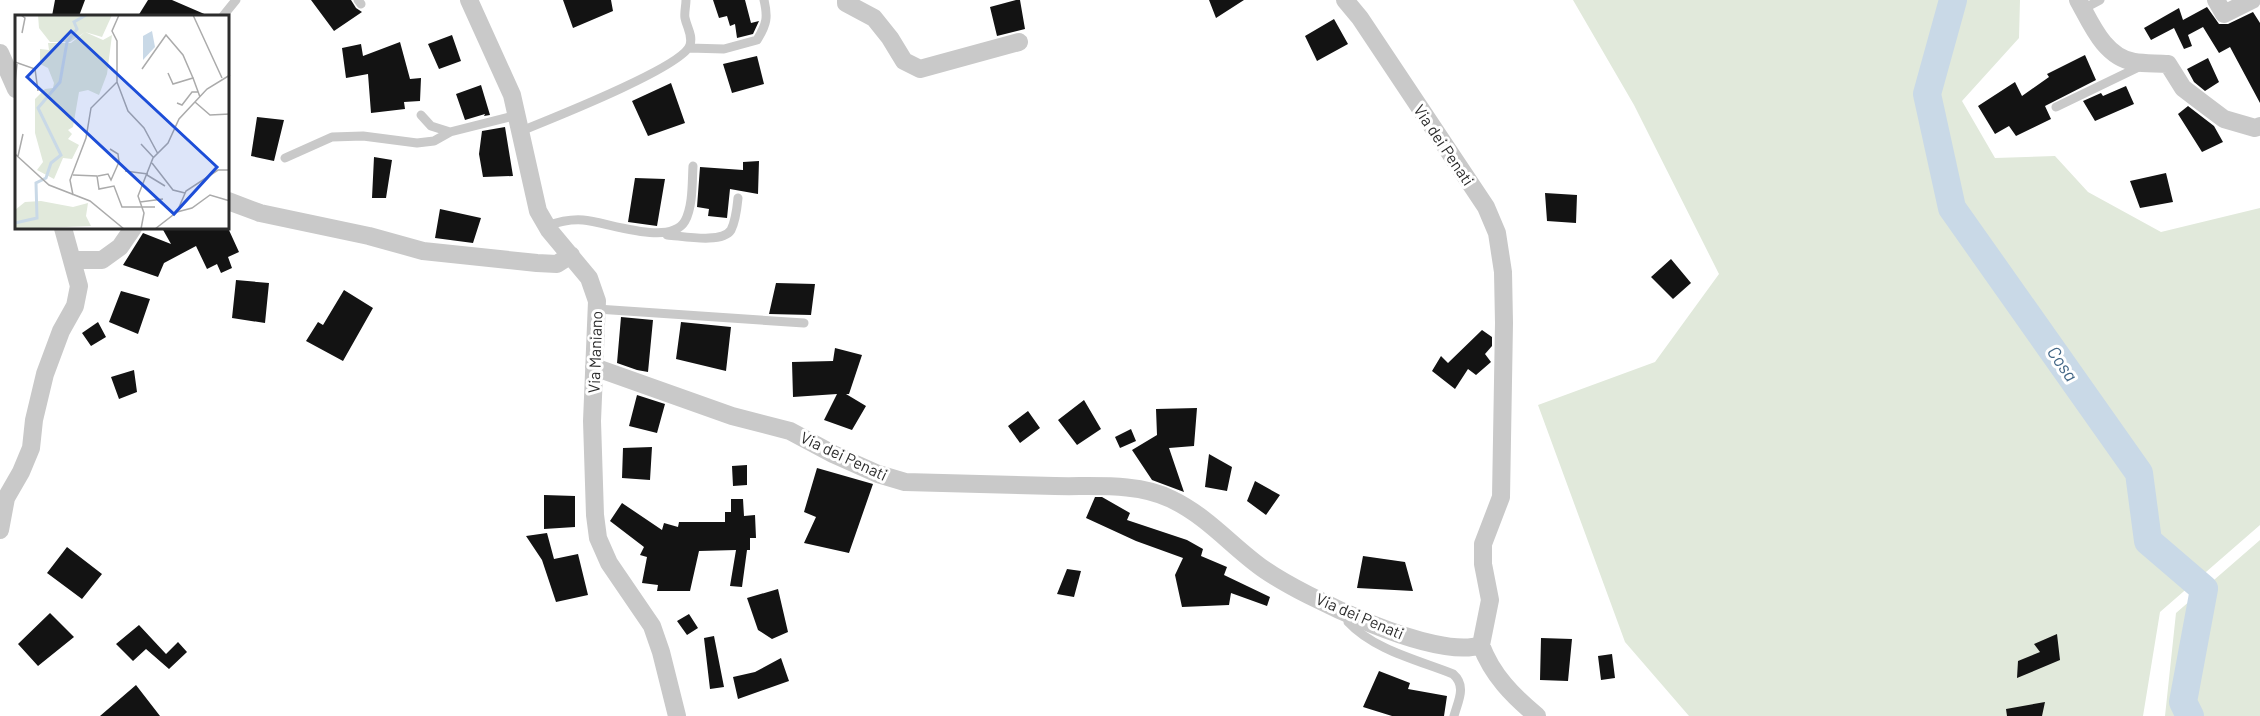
<svg xmlns="http://www.w3.org/2000/svg" width="2260" height="716" viewBox="0 0 2260 716" font-family="Barlow,sans-serif">
<rect width="100%" height="100%" fill="#fff"/>
<path fill="#e1e9db" d="M1573 0H2020L2019 38 1962 101 1995 158 2055 156 2088 192 2161 232 2260 208V525L2160 612 2143 716H1689L1625 642 1538 405 1655 362 1719 274 1634 105Z
M2260 540V716H2165L2176 613Z"/>
<g fill="none" stroke-linecap="round" stroke-linejoin="round">
<path stroke="#c9d9e7" stroke-width="28" d="M1953 0 1927 94 1952 208 2139 473 2148 541 2204 589 2183 702 2190 716"/>
</g>
<path fill="#131313" d="M55 0H85L79 16H52Z
M148 0H172L209 16H138Z
M311 0H351L356 8 362 12 334 31Z
M563 0H611L613 11 573 28Z
M713 0H745L751 23 759 21 753 34 737 38 735 24 730 26 727 16 719 18Z
M1016 0H1020L1025 29 997 36 990 7Z
M1209 0H1244L1216 18Z
M2207 7 2219 24H2228L2253 12 2260 23V103L2230 47 2219 53 2203 27 2188 35 2192 46 2184 49 2174 28 2151 40 2144 28 2179 8 2183 20Z
M1334 19 1348 44 1317 61 1305 36Z
M452 35 461 61 439 69 428 44Z
M400 42 410 79 421 78 420 101 404 102 405 109 371 113 368 74 346 78 342 48 361 44 363 56Z
M2085 55 2096 80 2045 106 2051 119 2016 136 2009 126 1995 134 1978 106 2015 82 2022 96 2049 77 2047 74Z
M757 56 764 84 732 93 723 64Z
M2208 58 2219 82 2205 91 2194 82 2187 69Z
M671 83 685 123 648 136 632 101Z
M481 85 490 115 484 116 485 114 465 120 456 94Z
M2126 86 2134 104 2095 121 2083 101 2101 93 2103 96Z
M2188 106 2214 126 2223 142 2202 152 2178 114Z
M257 117 284 120 274 161 251 156Z
M505 127 513 176 483 177 479 154 482 131Z
M374 157 392 160 386 198H372Z
M759 161 758 194 730 189 727 218 708 216 709 209 697 207 700 167 743 170V162Z
M2166 173 2173 202 2140 208 2130 181Z
M635 178 665 179 657 226 628 222Z
M1545 193 1577 195 1576 223 1547 221Z
M440 209 481 218 473 243 435 238Z
M162 228H228L239 252 228 257 232 268 221 273 217 264 207 269 196 246 164 263 158 277 123 265 143 233 171 244Z
M1671 259 1691 283 1673 299 1651 277Z
M236 280 269 283 265 323 232 318Z
M776 283 815 284 811 315 769 314Z
M344 290 373 308 343 361 306 341 318 322 323 325Z
M121 291 150 299 138 334 109 322Z
M621 317 653 320 648 372 637 370 617 363Z
M98 322 106 337 91 346 82 333Z
M681 322 731 327 726 371 676 359Z
M1482 330 1492 337V346L1485 354 1491 362 1476 375 1468 369 1455 389 1432 371 1441 356 1448 363Z
M835 348 862 355 849 394H846L866 406 852 430 824 420 837 394 793 397 792 362 833 361Z
M134 370 137 392 119 399 111 377Z
M637 395 665 404 657 433 629 426Z
M1084 400 1101 429 1077 445 1058 420Z
M1197 408 1194 446 1169 448 1184 492 1152 480 1132 450 1157 435 1156 409Z
M1028 411 1040 428 1020 443 1008 426Z
M1131 429 1136 441 1120 448 1115 437Z
M652 447 650 480 622 478 623 448Z
M1209 454 1232 467 1227 491 1205 487Z
M747 465V485L733 486 732 466Z
M817 468 873 484 849 553 804 543 816 517 804 512Z
M1255 481 1280 495 1266 515 1247 501Z
M544 495 575 496V527L544 529Z
M1095 497H1102L1130 513 1127 520 1187 540 1203 549 1201 556 1227 567 1224 575 1270 597 1267 606 1231 593 1229 605 1182 607 1175 575 1183 558 1136 541 1086 518Z
M731 499H743L744 516 755 515 756 538H750V550H747L742 587 730 586 736 550 699 551 690 591H657L658 585 642 583 647 557 640 555 644 547 610 521 622 503 662 530 664 523 678 527 679 522H725V512H731Z
M547 533 554 559 578 554 588 595 556 602 542 560 526 536Z
M67 547 102 574 82 599 47 573Z
M1363 556 1405 562 1413 591 1357 588Z
M1067 569 1081 571 1074 597 1057 594Z
M778 589 788 632 772 639 758 630 747 598Z
M50 613 74 637 38 666 18 644Z
M689 614 698 628 687 635 677 621Z
M139 625 166 654 178 642 187 652 169 669 146 649 133 661 116 644Z
M2057 634 2060 660 2017 678 2018 661 2040 652 2034 644Z
M714 636 724 687 710 689 704 638Z
M1541 638 1572 639 1568 681 1540 680Z
M1612 654 1615 678 1601 680 1598 656Z
M781 658 789 681 738 699 733 677 755 672Z
M1379 671 1410 683 1408 689 1447 696 1444 716H1392L1363 707Z
M136 685 160 716H100Z
M2045 702 2042 716H2007L2006 709Z"/>
<g fill="none" stroke-linecap="round" stroke-linejoin="round">
<path stroke="#c9c9c9" stroke-width="9" d="M358 0 361 4
M2083 9 2100 0
M223 16 236 0
M689 48 724 49 757 40C767 24 768 17 764 0
M2056 107 2143 65
M421 115 431 126 450 132
M521 131C548 120 683 67 690 45 693 35 687 28 685 18 684 13 686 6 686 0
M285 158 332 137 363 136 417 143 434 141 450 132 517 115
M547 226C558 222 571 219 583 220 608 222 670 247 685 221 693 206 692 183 693 166
M667 235C683 236 722 244 731 230 736 220 737 208 738 198
M597 309 804 323
M1348 614V622C1374 650 1418 660 1453 674 1467 686 1458 701 1454 716"/>
<path stroke="#c9c9c9" stroke-width="18" d="M469 0 512 95 538 211 549 230 589 278 597 301 592 421 595 515 598 538 609 563 652 626 661 652 677 716
M846 0V3L874 18 890 38 904 61 920 69 1019 42
M2078 0C2091 23 2104 57 2134 62 2145 64 2157 63 2168 64L2183 88 2204 104 2224 119 2255 128 2260 126
M2216 0 2224 14 2252 0
M0 53 16 89
M228 201 260 213 369 236 423 251 537 263 557 264 571 255
M72 260H102L120 247 133 228
M594 367 732 416 790 431 833 454 878 474 905 482C955 483 1005 485 1055 486 1092 487 1137 482 1171 499 1209 517 1233 548 1265 570 1304 597 1436 661 1481 645L1490 600 1483 564V544L1501 497 1504 323 1503 272 1497 233 1486 207 1360 18 1345 0
M0 530 6 498 21 472 31 448 34 420 45 374 61 331 75 306 79 286 63 228
M1481 645C1492 675 1513 696 1537 716"/>
</g>
<g text-anchor="middle" stroke-width="6" stroke-linejoin="round" paint-order="stroke">
<g font-size="16" fill="#2c2c2c" stroke="#fff">
<text transform="translate(1444 145) rotate(56)" y="6">Via dei Penati</text>
<text transform="translate(595 352) rotate(-88)" y="6">Via Maniano</text>
<text transform="translate(844 456) rotate(25)" y="6">Via dei Penati</text>
<text transform="translate(1360 616) rotate(23)" y="6">Via dei Penati</text>
</g>
<g font-size="18" font-style="italic" fill="#426686" stroke="#fff">
<text transform="translate(2062 364) rotate(55)" y="6">Cosa</text>
</g>
</g>
<g transform="translate(15 15)">
<rect width="214" height="214" fill="#fff"/>
<path d="M23 0H97L87 22 70 17 88 25 97 20 92 59 84 80 73 75 64 77 58 112 53 115 57 119 53 124 64 130 57 144 48 143 39 164 22 155 28 147 20 118V84L30 74 38 73 39 68 33 53 25 49V34L34 35 33 28H56L70 17 55 27H35L24 13ZM26 186 58 192 73 188 71 201 76 211 0 214V195L10 187Z" fill="#e1e9db"/>
<path d="M137 16 140 32 128 45V21Z" fill="#c9d9e7"/>
<path fill="none" stroke="#c9d9e7" stroke-width="3" d="M0 208 22 203 21 168 31 163 36 148 46 140 23 93 45 67 52 27 62 14 59 7 71 0"/>
<path fill="none" stroke="#ababab" stroke-width="1.5" d="M6 0 10 3 7 18M178 0 207 63M0 47 20 54 23 76M127 54 151 20 168 40 178 63M153 58 158 69 178 63 185 82M102 67V26L97 16 104 0M0 68 2 49M180 87 195 100 215 99M162 88 167 90 177 77H183M126 129 139 143M0 139 34 170 75 186 109 214M3 141 8 119M137 148 158 175 170 178M110 156 133 159M58 160 82 161 84 174 99 171 107 192H140M132 160 150 171M83 161 93 159 96 165 104 147 103 139 95 134M58 180 55 165 71 123 76 93 102 67 113 96 129 113 143 139M125 187 148 184M162 197 171 176 203 155H215M126 214 129 198 123 181 138 143 153 128 164 104 192 74 215 60M140 214 162 197 177 193 195 180 215 186"/>
<path fill="#1d4ed8" fill-opacity="0.15" stroke="#1d4ed8" stroke-width="3" d="M56 16 202 152 159 199 12 62Z"/>
<rect width="214" height="214" fill="none" stroke="#2c2c2c" stroke-width="3"/>
</g>
</svg>
